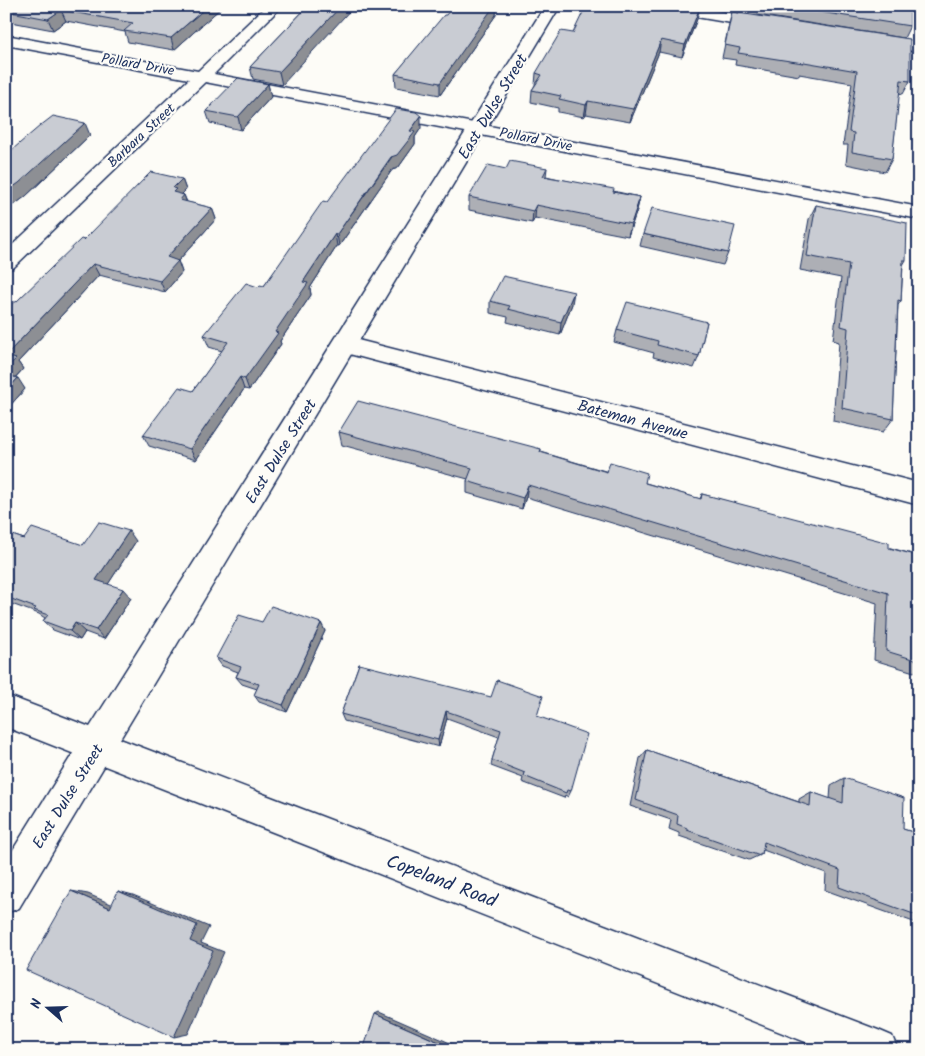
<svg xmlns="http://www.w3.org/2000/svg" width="925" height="1056" viewBox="0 0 925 1056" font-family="Kalam,sans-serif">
<rect width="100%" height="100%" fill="#fdfcf7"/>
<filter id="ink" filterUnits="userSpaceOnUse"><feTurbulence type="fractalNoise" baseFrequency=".02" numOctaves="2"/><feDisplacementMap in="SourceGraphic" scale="10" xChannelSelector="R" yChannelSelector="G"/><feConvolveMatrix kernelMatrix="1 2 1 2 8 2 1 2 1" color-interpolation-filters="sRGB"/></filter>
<g filter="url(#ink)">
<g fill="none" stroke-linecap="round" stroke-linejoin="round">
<defs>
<path id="street" d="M266 6H282L214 74 919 207V219L205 82 13 268 6 270V251L189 79 6 45V35L198 71Z
M648 6H685L767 19 772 21 775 24 772 27 767 29 655 10 650 9Z
M874 35 919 42V52L868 43 866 40 868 37Z
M346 337 919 483V505L338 351 334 345 338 339Z
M97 730 109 734 113 746 109 758 19 908 6 913V861L85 734Z"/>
<path id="secondary" d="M545 6H560L120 739 878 1030 892 1036 898 1050H826L6 727V695L90 727Z"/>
</defs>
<use href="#street" stroke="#1b2f5e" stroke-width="3"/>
<use href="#secondary" stroke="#1b2f5e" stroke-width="3"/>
<use href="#street" fill="#fdfcf7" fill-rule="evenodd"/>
<use href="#secondary" fill="#fdfcf7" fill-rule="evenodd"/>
</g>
<path fill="#adafb5" stroke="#1b2f5e" d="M6 6H223L174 50 128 42 125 32 66 21 53 30 6 21Z
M308 6 282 85 253 79 250 67Z
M732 6H910V26L904 38 731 11Z
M496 7V15L440 95 396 87 395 74 446 15Z
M608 11 697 19 682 57 659 52 630 122 586 114 584 117 558 112V108L531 102 532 90 535 85 536 73 573 33Z
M732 12 910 81 903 94 899 93 892 159 885 172 846 164 848 145H843L852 83 799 74V76L735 65 736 60 722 58 729 24Z
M268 84 271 97 241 130 210 123 206 111Z
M421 128 415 137V144L398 168 392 170 339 246H337L310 288 311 295 280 341 281 344 249 390 244 389 196 460 149 446 143 435 193 391 222 351 209 347 204 335 264 286 327 202Z
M90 135 26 196 14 205 6 203V155Z
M547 168 546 176 640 197 637 210 628 236 535 218 532 223 469 210V197L506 169Z
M182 179 186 190 182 194 184 195 187 202 212 208 216 219 178 261 182 272 165 292 99 275 18 362 23 369 15 378 25 389 6 410 16 302 84 240Z
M816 205 906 260 903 265 901 301 898 305 893 419 883 432 833 421 839 342 833 340 841 278 800 270 809 219Z
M643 234 728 253 723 265 640 246Z
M490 301 572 304 560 335 507 322 508 317 490 313Z
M707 322 699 356 694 368 653 357 654 353 614 342 617 330Z
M339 432 541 449V452L700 499 702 494 919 556V669L914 672 874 660 877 603 526 497 522 509 467 493V481L468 479 342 445Z
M6 533 24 539 83 545 136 541 108 584 131 598 104 639 85 632 80 640 53 630 43 621 45 618 39 614 6 602Z
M262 622 321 623 325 631 287 712 259 702 254 695 257 689 242 684 236 677 238 672 222 666 216 658Z
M359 664 537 716 571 791 568 797 565 795 564 798 522 782 523 778 491 766 492 760 499 737 447 718 439 747 344 721 341 714Z
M647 750 799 802V799L811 792 830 799 831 785 844 778 903 829 919 834V924L825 890 826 873 763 850 762 854 749 860 679 836V833L669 829 671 820 630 806 640 758Z"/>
<path fill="#8d8f94" stroke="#1b2f5e" d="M208 6H223L174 50 171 38Z
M341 6H354L282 85 279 72Z
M491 6H497L496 15 440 95V83Z
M700 7 697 19 682 57 685 45Z
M61 10 66 21 53 30 48 19Z
M661 40 659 52 630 122 633 109Z
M6 62 11 71 6 74Z
M268 84 271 97 241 130 238 117Z
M588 101 586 114 584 117 586 105Z
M421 116V128L415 137V144L398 168 392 170 339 246 337 234Z
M85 123 90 135 26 196 14 205 7 192Z
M182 179 186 190 179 197 184 195 188 206 184 211 173 192V188Z
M640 197 637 210 628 236 631 224Z
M536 205 535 218 532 223 533 211Z
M212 208 216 219 178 261 182 272 165 292 160 281 167 257Z
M335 234 337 246 310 288 311 295 280 341 281 344 249 390 245 379 275 332 303 282Z
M93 264 99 275 18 362 23 369 9 384 6 381V355Z
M574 292 572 304 560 335 561 322Z
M240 377 244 389 196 460 190 449Z
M18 378 25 389 6 410V391Z
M528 485 526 497 522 509 523 498Z
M129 531 136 541 105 589 96 580Z
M123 589 131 598 104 639 96 630Z
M75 623 85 632 80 640 70 631Z
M321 623 325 631 287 712 283 705Z
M446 711 447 718 439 747 438 740Z
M71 891 88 894 125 910 110 908Z
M118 891 133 895 209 927 201 943 224 952 188 1034 174 1037 190 941Z
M379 1012 466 1050H457L375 1014Z"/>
<path fill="#c9ccd3" stroke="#1b2f5e" d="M6 6H208L171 38 124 31 133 23 61 10 48 19 6 11Z
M308 6H341L279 72 250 67Z
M453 6H494L440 83 395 74 444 15H446Z
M610 6 700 7 685 45 661 40 633 109 588 101 586 105 559 99 561 96 532 90 542 75 536 73 561 31 573 33 585 8 608 11Z
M781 6H910V26Z
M732 12 910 39V81L901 80 892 159 852 152 854 133 849 132 857 71 804 62 803 63 738 53 740 48 725 45Z
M238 78 268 84 238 117 206 111Z
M396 109 416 112 421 116 410 131 415 132 397 155 391 157 337 234H335L303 282 308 283 275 332 278 333 245 379 240 377 190 449 143 435 179 387 193 391 228 342 204 335 246 283 258 287 260 285 264 286 323 201 327 202Z
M53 116 85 123 19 183 6 192V155L40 126Z
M510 161 547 168 543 176 614 189 613 192 640 197 631 224 536 205 533 211 469 197 488 165 506 169Z
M151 172 182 179 173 188 176 189 173 192 184 195 180 200 212 208 167 257 178 261 160 281 93 264 6 355V309L14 302H16L81 239 84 240Z
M816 205 907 223 906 260H903L901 301 898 300 893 419 842 408 848 328 841 326 849 264 807 256Z
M652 208 735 226 728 253 643 234Z
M503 276 574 292 561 322 508 309 510 306 490 301Z
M627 302 707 322 699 356 657 345 658 341 617 330Z
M6 356 16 359 6 368Z
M6 375 18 378 6 391Z
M358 401 541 449 540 452 607 472 610 462 647 473 645 483 701 499 702 494 889 543V548L919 556V661L886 651 888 593 528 485 523 498 467 481 472 468 339 432Z
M99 522 129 531 96 580 123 589 96 630 75 623 70 631 43 621 48 615 34 610 36 608 6 597V533L24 539 32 528 83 545Z
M271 606 321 623 283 705 254 695 259 684 236 677 241 667 216 658 239 615 262 622Z
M359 664 491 697 497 680 543 696 537 716 587 734 571 791 567 790 566 793 524 776 525 773 492 760 501 730 446 711 438 740 341 714Z
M647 750 810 806 811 792 843 803 844 778 904 798 903 829 919 834V916L839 887 840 870 764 842 762 854 760 853V856L687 830V828L677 824 678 815 636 800Z
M71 891 110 908 118 891 197 925 190 941 213 951 174 1037 26 970Z
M375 1014 457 1050H363Z"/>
</g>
<g text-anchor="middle" stroke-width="4.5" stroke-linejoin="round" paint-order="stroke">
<g font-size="14" fill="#1b2f5e" stroke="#fdfcf7">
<text transform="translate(138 64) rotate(10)" y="5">Pollard Drive</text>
<text transform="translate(141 135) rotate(-43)" y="5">Barbara Street</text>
<text transform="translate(536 139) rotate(11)" y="5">Pollard Drive</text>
</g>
<g font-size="16" fill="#1b2f5e" stroke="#fdfcf7">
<text transform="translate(492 106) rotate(-59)" y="6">East Dulse Street</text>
<text transform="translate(633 419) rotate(15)" y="6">Bateman Avenue</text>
<text transform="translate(280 451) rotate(-58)" y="6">East Dulse Street</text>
<text transform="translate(67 796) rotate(-58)" y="6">East Dulse Street</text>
</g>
<g font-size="19" fill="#1b2f5e" stroke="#fdfcf7">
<text transform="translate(442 880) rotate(21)" y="7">Copeland Road</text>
</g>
</g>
<rect width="925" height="1056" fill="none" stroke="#fdfcf7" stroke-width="25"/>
<rect x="12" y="12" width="900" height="1031" fill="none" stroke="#1b2f5e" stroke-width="2" filter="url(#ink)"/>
<g transform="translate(48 1008) rotate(290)" stroke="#fdfcf7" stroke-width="4" paint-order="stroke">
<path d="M0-4L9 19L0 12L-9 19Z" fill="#1b2f5e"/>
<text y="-8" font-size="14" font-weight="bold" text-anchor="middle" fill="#1b2f5e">N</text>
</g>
</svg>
